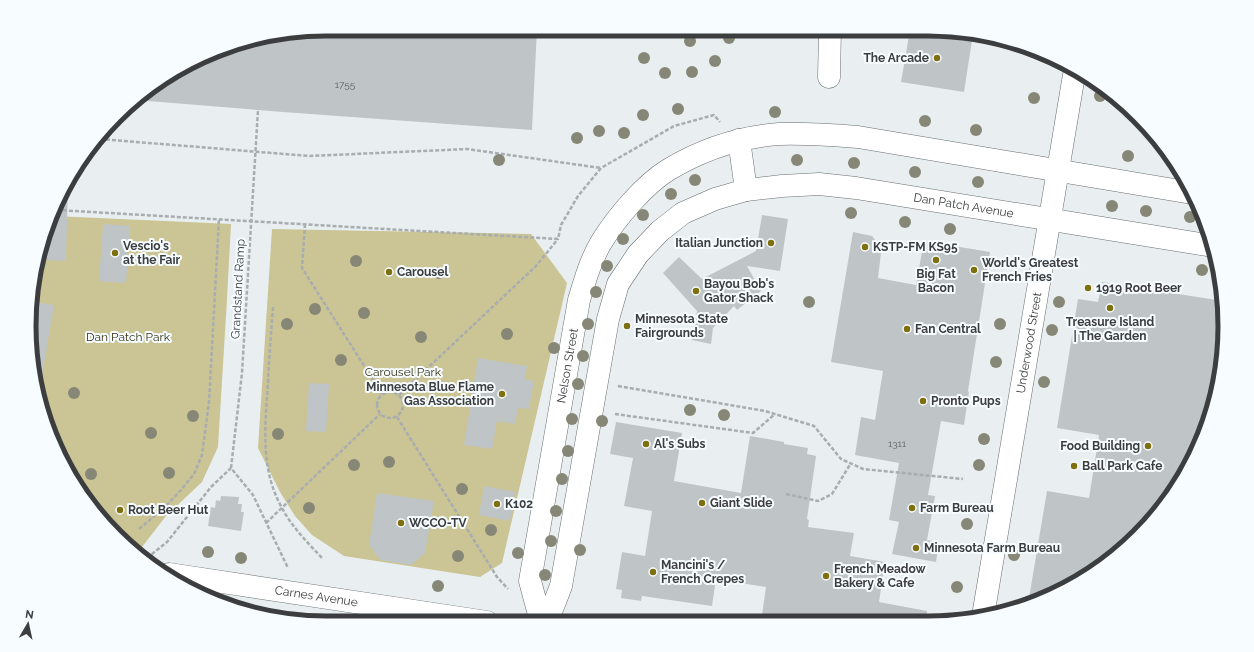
<svg xmlns="http://www.w3.org/2000/svg" width="1254" height="652" viewBox="0 0 1254 652" font-family="Raleway,sans-serif">
<rect width="100%" height="100%" fill="#e9eff1"/>
<path fill="#cbc494" d="M54 216 231 224 227 299 218 447 202 482 166 516 142 547 129 545 116 536 79 491 52 440 30 346 39 249Z
M272 229 531 234 567 283 502 563 480 577 344 556 312 535 295 516 280 492 258 448Z"/>
<path fill="#bfc5c7" d="M326 29H537L532 130 283 112 136 100 145 91 230 45Z
M910 30H947L973 34 964 92 901 82Z
M68 185 66 261 38 260 39 249Z
M762 215 788 219 780 271 747 266 761 291 737 310 734 306 713 328 711 344 692 340 697 311 663 273 679 257 702 279 756 251Z
M103 224 130 226 126 283 99 281Z
M853 232 872 236 879 245 881 253 878 278 916 285 924 241 990 252 968 391 969 392 964 425 941 421 928 495 935 496 927 540 939 542 936 562 892 554 899 522 889 520 899 463 855 455 861 417 875 420 883 371 831 362Z
M1102 282 1223 301 1224 346 1215 403 1194 458 1151 522 1109 562 1041 600 1028 604 1047 491 1089 498 1099 435 1057 428 1078 299 1098 302Z
M34 302 54 305 40 388 30 346Z
M478 358 527 366 525 379 534 381 529 409 518 408 515 424 497 421 492 449 464 445Z
M309 383 329 384 326 432 306 431Z
M616 422 682 433 674 481 741 493 750 436 784 442V444L808 448 807 454 816 456 807 519 809 520 808 527 854 533 850 556 885 562 879 602 927 611 926 621H854L835 618V621H808L762 615 766 587 716 579 712 606 642 596 641 601 621 598 622 590 616 589 622 552 645 556 652 511 624 506 633 458 610 454Z
M484 486 515 492 510 521 479 515Z
M377 493 434 501 425 553 411 565 380 560 369 545Z
M221 496 239 497 238 504H242L241 512H244L241 531 208 526 211 507 215 508 216 500 220 501Z"/>
<g fill="none" stroke-linecap="round" stroke-linejoin="round">
<defs>
<g id="minor">
<path d="M829 77 830 30"/>
<path d="M739 140 746 190"/>
<path id="s1" d="M169 574 487 622"/>
<path id="s2" d="M983 616 1075 69"/>
<path id="s3" d="M541 622 530 581 579 300C585 280 591 259 602 241 617 217 644 185 668 170 701 150 740 137 779 134 805 133 832 135 858 137L1192 193"/>
<path id="s4" d="M547 622 561 586 608 319 618 284 638 254 660 231 683 213 715 199 746 190 782 186 819 184 856 188 1213 246"/>
</g>
</defs>
<use href="#minor" stroke="#686e70" stroke-width="23"/>
<path stroke="#a8adaf" stroke-width="2.5" stroke-dasharray="4 2" stroke-linecap="butt" d="M100 139 309 156 467 149 601 168
M57 210 558 239 561 225 578 196 601 168 674 126 714 115 720 122
M305 224 302 268 382 394
M273 307C271 333 269 358 268 383 265 426 260 469 282 508 292 527 307 542 322 558
M618 386 765 411 814 426 841 459 863 469 963 479
M377 405a13 13 0 1 1 26 0a13 13 0 1 1-26 0Z
M399 395 536 266 558 239
M615 414 753 433 775 414
M397 417 497 577 508 589
M786 494 818 501 832 494 851 463
M266 523 380 414
M139 529 166 506 181 490 194 474 202 455 209 402 219 219
M147 558 167 542 211 487 231 468 253 495 288 568"/>
<use href="#minor" stroke="#fff" stroke-width="22"/>
<path stroke="#a8adaf" stroke-width="2.5" stroke-dasharray="4 2" stroke-linecap="butt" d="M231 468 242 373 258 110"/>
</g>
<g fill="#878777">
<circle cx="729" cy="38" r="6"/>
<circle cx="690" cy="41" r="6"/>
<circle cx="644" cy="58" r="6"/>
<circle cx="715" cy="61" r="6"/>
<circle cx="692" cy="72" r="6"/>
<circle cx="665" cy="73" r="6"/>
<circle cx="1100" cy="96" r="6"/>
<circle cx="1034" cy="98" r="6"/>
<circle cx="678" cy="109" r="6"/>
<circle cx="775" cy="112" r="6"/>
<circle cx="643" cy="115" r="6"/>
<circle cx="925" cy="121" r="6"/>
<circle cx="976" cy="130" r="6"/>
<circle cx="599" cy="131" r="6"/>
<circle cx="624" cy="133" r="6"/>
<circle cx="577" cy="138" r="6"/>
<circle cx="1128" cy="156" r="6"/>
<circle cx="499" cy="160" r="6"/>
<circle cx="797" cy="160" r="6"/>
<circle cx="854" cy="163" r="6"/>
<circle cx="915" cy="172" r="6"/>
<circle cx="695" cy="180" r="6"/>
<circle cx="978" cy="182" r="6"/>
<circle cx="671" cy="194" r="6"/>
<circle cx="1112" cy="206" r="6"/>
<circle cx="1146" cy="211" r="6"/>
<circle cx="851" cy="213" r="6"/>
<circle cx="643" cy="215" r="6"/>
<circle cx="1190" cy="217" r="6"/>
<circle cx="905" cy="222" r="6"/>
<circle cx="950" cy="229" r="6"/>
<circle cx="623" cy="239" r="6"/>
<circle cx="356" cy="261" r="6"/>
<circle cx="607" cy="266" r="6"/>
<circle cx="1202" cy="270" r="6"/>
<circle cx="439" cy="273" r="6"/>
<circle cx="596" cy="292" r="6"/>
<circle cx="809" cy="302" r="6"/>
<circle cx="1059" cy="302" r="6"/>
<circle cx="315" cy="309" r="6"/>
<circle cx="364" cy="313" r="6"/>
<circle cx="287" cy="324" r="6"/>
<circle cx="588" cy="324" r="6"/>
<circle cx="1000" cy="324" r="6"/>
<circle cx="1052" cy="330" r="6"/>
<circle cx="507" cy="334" r="6"/>
<circle cx="421" cy="337" r="6"/>
<circle cx="554" cy="348" r="6"/>
<circle cx="583" cy="356" r="6"/>
<circle cx="341" cy="360" r="6"/>
<circle cx="996" cy="362" r="6"/>
<circle cx="1044" cy="382" r="6"/>
<circle cx="578" cy="384" r="6"/>
<circle cx="74" cy="393" r="6"/>
<circle cx="690" cy="410" r="6"/>
<circle cx="724" cy="415" r="6"/>
<circle cx="193" cy="416" r="6"/>
<circle cx="572" cy="419" r="6"/>
<circle cx="602" cy="421" r="6"/>
<circle cx="151" cy="433" r="6"/>
<circle cx="278" cy="434" r="6"/>
<circle cx="984" cy="439" r="6"/>
<circle cx="568" cy="451" r="6"/>
<circle cx="389" cy="462" r="6"/>
<circle cx="354" cy="465" r="6"/>
<circle cx="979" cy="465" r="6"/>
<circle cx="169" cy="473" r="6"/>
<circle cx="91" cy="474" r="6"/>
<circle cx="562" cy="479" r="6"/>
<circle cx="462" cy="489" r="6"/>
<circle cx="309" cy="508" r="6"/>
<circle cx="556" cy="511" r="6"/>
<circle cx="967" cy="524" r="6"/>
<circle cx="491" cy="530" r="6"/>
<circle cx="551" cy="541" r="6"/>
<circle cx="580" cy="550" r="6"/>
<circle cx="208" cy="552" r="6"/>
<circle cx="518" cy="553" r="6"/>
<circle cx="1014" cy="555" r="6"/>
<circle cx="458" cy="556" r="6"/>
<circle cx="241" cy="558" r="6"/>
<circle cx="545" cy="575" r="6"/>
<circle cx="438" cy="586" r="6"/>
<circle cx="957" cy="587" r="6"/>
</g>
<g fill="#7e700f" stroke="#f6fcff" stroke-width="1.5">
<circle cx="937" cy="58" r="4"/>
<circle cx="771" cy="243" r="4"/>
<circle cx="865" cy="247" r="4"/>
<circle cx="115" cy="253" r="4"/>
<circle cx="936" cy="260" r="4"/>
<circle cx="974" cy="270" r="4"/>
<circle cx="389" cy="272" r="4"/>
<circle cx="1088" cy="288" r="4"/>
<circle cx="696" cy="291" r="4"/>
<circle cx="1110" cy="308" r="4"/>
<circle cx="627" cy="326" r="4"/>
<circle cx="907" cy="329" r="4"/>
<circle cx="502" cy="394" r="4"/>
<circle cx="923" cy="401" r="4"/>
<circle cx="646" cy="444" r="4"/>
<circle cx="1148" cy="446" r="4"/>
<circle cx="1074" cy="466" r="4"/>
<circle cx="702" cy="503" r="4"/>
<circle cx="497" cy="504" r="4"/>
<circle cx="912" cy="508" r="4"/>
<circle cx="120" cy="510" r="4"/>
<circle cx="401" cy="523" r="4"/>
<circle cx="916" cy="548" r="4"/>
<circle cx="653" cy="572" r="4"/>
<circle cx="826" cy="576" r="4"/>
</g>
<g text-anchor="middle" stroke-width="4" stroke-linejoin="round" paint-order="stroke">
<g font-size="10" fill="#5c5f60">
<text x="345" y="88">1755</text>
<text x="897" y="447">1311</text>
</g>
<g font-size="12" font-weight="bold" fill="#3b3d3e" stroke="#f6fcff" text-anchor="start">
<text x="929" y="62" text-anchor="end">The Arcade</text>
<text x="763" y="247" text-anchor="end">Italian Junction</text>
<text x="123" y="250">Vescio's<tspan x="123" dy="14">at the Fair</tspan></text>
<text x="873" y="251">KSTP-FM KS95</text>
<text x="982" y="267">World's Greatest<tspan x="982" dy="14">French Fries</tspan></text>
<text x="397" y="276">Carousel</text>
<text x="936" y="278" text-anchor="middle">Big Fat<tspan x="936" dy="14">Bacon</tspan></text>
<text x="704" y="288">Bayou Bob's<tspan x="704" dy="14">Gator Shack</tspan></text>
<text x="1096" y="292">1919 Root Beer</text>
<text x="635" y="323">Minnesota State<tspan x="635" dy="14">Fairgrounds</tspan></text>
<text x="1110" y="326" text-anchor="middle">Treasure Island<tspan x="1110" dy="14">| The Garden</tspan></text>
<text x="915" y="333">Fan Central</text>
<text x="494" y="391" text-anchor="end">Minnesota Blue Flame<tspan x="494" dy="14">Gas Association</tspan></text>
<text x="931" y="405">Pronto Pups</text>
<text x="654" y="448">Al's Subs</text>
<text x="1140" y="450" text-anchor="end">Food Building</text>
<text x="1082" y="470">Ball Park Cafe</text>
<text x="710" y="507">Giant Slide</text>
<text x="505" y="508">K102</text>
<text x="920" y="512">Farm Bureau</text>
<text x="128" y="514">Root Beer Hut</text>
<text x="409" y="527">WCCO-TV</text>
<text x="924" y="552">Minnesota Farm Bureau</text>
<text x="661" y="569">Mancini's /<tspan x="661" dy="14">French Crepes</tspan></text>
<text x="834" y="573">French Meadow<tspan x="834" dy="14">Bakery &amp; Cafe</tspan></text>
</g>
<g font-size="12" fill="#3b3d3e" stroke="#f6fcff">
<text dy="4" stroke="none"><textPath href="#s4" startOffset="730">Dan Patch Avenue</textPath></text>
<text transform="translate(238 289) rotate(-87)" y="4">Grandstand Ramp</text>
<text dy="4" stroke="none"><textPath href="#s2" startOffset="277">Underwood Street</textPath></text>
<text dy="4" stroke="none"><textPath href="#s3" startOffset="261">Nelson Street</textPath></text>
<text dy="4" stroke="none"><textPath href="#s1" startOffset="149">Carnes Avenue</textPath></text>
</g>
<g font-size="12" fill="#373213" stroke="#f6fcff">
<text x="128" y="341">Dan Patch Park</text>
<text x="403" y="376">Carousel Park</text>
</g>
</g>
<path d="M0 0H1254V652H0ZM326 36H928A290 290 0 0 1 1218 326V326A290 290 0 0 1 928 616H326A290 290 0 0 1 36 326V326A290 290 0 0 1 326 36Z" fill="#f6fcff" fill-rule="evenodd"/>
<path fill="none" stroke="#3b3d3e" stroke-width="5" d="M326 36H928A290 290 0 0 1 1218 326V326A290 290 0 0 1 928 616H326A290 290 0 0 1 36 326V326A290 290 0 0 1 326 36Z"/>
<g transform="translate(28 624) rotate(9)" stroke="#f6fcff" stroke-width="3" paint-order="stroke">
<path d="M0-3L7 15L0 10L-7 15Z" fill="#3b3d3e"/>
<text y="-6" font-size="11" font-weight="bold" text-anchor="middle" fill="#3b3d3e">N</text>
</g>
</svg>
